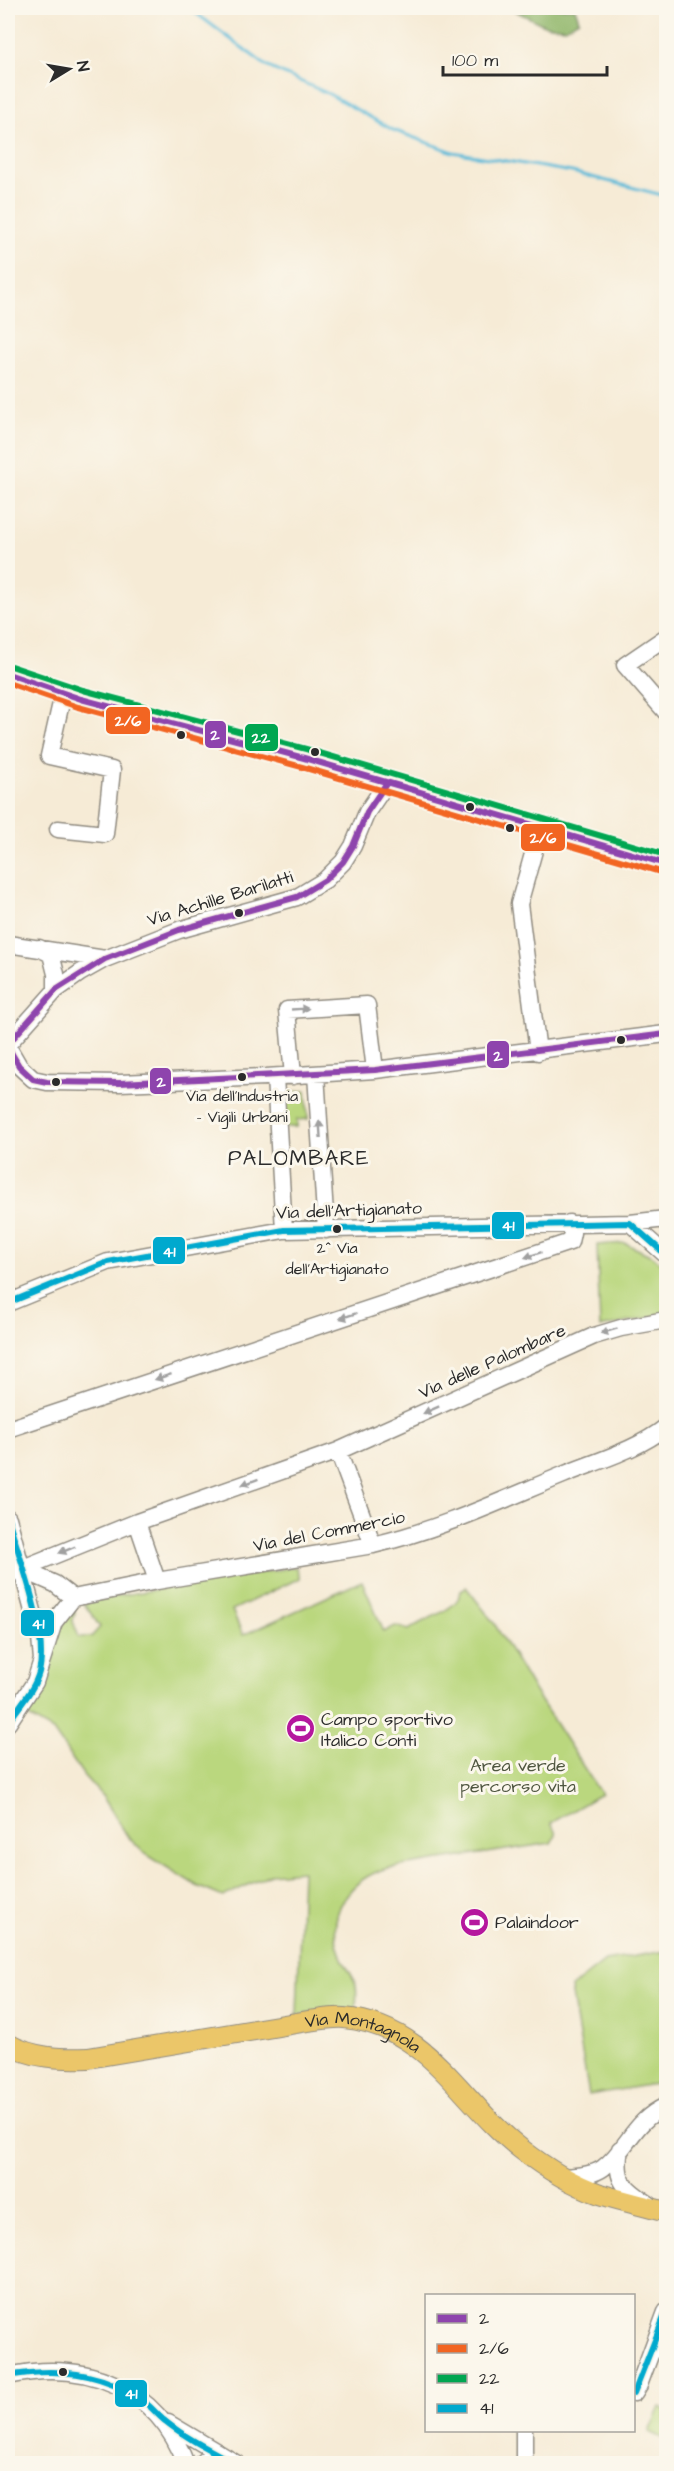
<svg xmlns="http://www.w3.org/2000/svg" width="674" height="2471" viewBox="0 0 674 2471" font-family="'Architects Daughter',sans-serif">
<rect width="100%" height="100%" fill="#fbf7ec"/>
<filter id="ink" filterUnits="userSpaceOnUse"><feTurbulence type="fractalNoise" baseFrequency=".0167" numOctaves="2"/><feDisplacementMap in="SourceGraphic" scale="12" xChannelSelector="R" yChannelSelector="G"/><feConvolveMatrix kernelMatrix="1 2 1 2 8 2 1 2 1" color-interpolation-filters="sRGB"/></filter>
<filter id="wash" filterUnits="userSpaceOnUse"><feTurbulence type="fractalNoise" baseFrequency=".008" numOctaves="4" result="noise"/><feDisplacementMap in="SourceGraphic" scale="24" xChannelSelector="R" yChannelSelector="G"/><feGaussianBlur stdDeviation="1.35" result="paint"/><feColorMatrix in="noise" values="0 0 0 0 0 0 0 0 0 0 0 0 0 0 0 0 0 1.4 0 .05"/><feComposite in="paint" operator="in"/></filter>
<g filter="url(#wash)">
<rect width="100%" height="100%" fill="#f6ebd6"/>
<path fill="#bad77e" stroke="#728154" stroke-width="1.5" d="M306 1091 308 1119 297 1120V1127H283L281 1093Z
M625 1243 654 1257 666 1268V1314L600 1328 597 1245Z
M296 1567 300 1578 232 1610 243 1635 362 1581 384 1632 395 1626 409 1630C424 1617 459 1612 461 1590L466 1587 494 1623 530 1684 601 1794 551 1823 556 1834 551 1843 388 1868C349 1879 325 1913 340 1953 343 1964 351 1972 355 1982 358 1989 356 2002 356 2010L297 2015 302 1871 270 1874 223 1897 197 1886 144 1853 128 1837 103 1797 84 1776 53 1731 25 1715 45 1682 49 1664 51 1641 72 1608 75 1613 72 1619 79 1637H91L100 1627 85 1605 86 1601Z
M666 1951V2082L589 2095 571 1988 605 1961Z
M660 2407 666 2410V2440L649 2432Z"/>
<path fill="#93b86d" stroke="#5f724c" stroke-width="1.5" d="M509 8H575L579 20 565 28 544 25Z"/>
<g fill="none" stroke-linecap="round" stroke-linejoin="round">
<path stroke="#5bbbd9" stroke-width="3" d="M189 8 268 67 329 94 393 130 453 152 572 172 666 196"/>
</g>
</g>
<g filter="url(#ink)">
<g fill="none" stroke-linecap="round" stroke-linejoin="round">
<defs>
<path id="minor" d="M666 637 625 665 666 712
M58 829 105 834 112 770 49 756 63 694
M8 944 105 959
M39 948 51 954 56 974V990
M8 1044 56 990 80 973 105 959 179 930 297 897 325 880 343 862 353 846 367 812 386 784
M8 1047 19 1066 33 1079 47 1082 120 1083 266 1077 375 1070 666 1034
M538 1052 519 904 540 829
M316 1074 326 1230
M293 1076 287 1010 367 1005 375 1070
M275 1077 284 1230
M630 1223 666 1255
M8 1303 108 1262 284 1230 630 1223 666 1219
M8 1429 570 1242 572 1233 569 1223
M338 1451 373 1545
M8 1518 40 1637 42 1660
M137 1522 157 1581
M21 1569 55 1584 73 1598 157 1581 373 1545C439 1530 500 1501 563 1475 597 1461 637 1450 666 1427
M8 1574 137 1522 338 1451 594 1336 621 1328 666 1320
M8 1723 35 1682 54 1622 73 1598
M620 2149C614 2182 625 2188 650 2205
M562 2177C575 2176 592 2176 603 2168 628 2149 633 2121 666 2106
M8 2376C85 2359 157 2386 186 2464
M634 2393 639 2385 666 2312
M168 2423 237 2464
M201 2464 207 2459
M524 2464V2430"/>
<g id="major">
<path d="M8 674C103 711 206 730 304 758 425 794 545 830 666 864"/>
<path id="s1" d="M8 2044C32 2058 60 2059 88 2058L308 2021C319 2020 332 2017 344 2018 429 2026 460 2102 521 2149 544 2167 571 2184 600 2194 622 2201 645 2206 666 2212"/>
</g>
</defs>
<use href="#minor" stroke="#908b80" stroke-width="19"/>
<use href="#major" stroke="#908b80" stroke-width="22"/>
<use href="#minor" stroke="#fff" stroke-width="16"/>
<use href="#major" stroke="#ebc669" stroke-width="20"/>
<defs>
<path id="bus-1" d="M8 674 81 699 304 758 666 864
M8 1044 56 990 105 959 179 930 297 897 325 880 343 862 353 846 367 812 386 784
M8 1047 19 1066 33 1079 47 1082 120 1083 375 1070 666 1034"/>
<path id="bus-2" d="M8 683 78 707 302 767 664 873"/>
<path id="bus-3" d="M11 666 83 690 306 749 666 855"/>
<path id="bus-4" d="M8 1303 108 1262 284 1230 630 1223 666 1255
M8 1518C19 1557 49 1633 39 1672 34 1691 18 1707 8 1723
M8 2376C57 2367 104 2371 144 2402 152 2407 157 2415 165 2421 186 2438 212 2451 236 2464
M634 2393 666 2312"/>
</defs>
<use href="#bus-1" stroke="#fbf7ec" stroke-width="10"/>
<use href="#bus-2" stroke="#fbf7ec" stroke-width="10"/>
<use href="#bus-3" stroke="#fbf7ec" stroke-width="10"/>
<use href="#bus-4" stroke="#fbf7ec" stroke-width="10"/>
<use href="#bus-1" stroke="#8e44ad" stroke-width="6"/>
<use href="#bus-2" stroke="#f26522" stroke-width="6"/>
<use href="#bus-3" stroke="#00a651" stroke-width="6"/>
<use href="#bus-4" stroke="#00a9ce" stroke-width="6"/>
</g>
<defs><path id="oneway-solid" d="M-6-.8H1V-3.2L6.5 0L1 3.2V.8H-6Z" transform="scale(1.5)"/></defs>
<g fill="#a0a0a0">
<use href="#oneway-solid" transform="translate(300 1009) rotate(-3)"/>
<use href="#oneway-solid" transform="translate(320 1129) rotate(-94)"/>
<use href="#oneway-solid" transform="translate(533 1255) rotate(162)"/>
<use href="#oneway-solid" transform="translate(348 1316) rotate(162)"/>
<use href="#oneway-solid" transform="translate(609 1331) rotate(163)"/>
<use href="#oneway-solid" transform="translate(163 1377) rotate(162)"/>
<use href="#oneway-solid" transform="translate(431 1410) rotate(156)"/>
<use href="#oneway-solid" transform="translate(250 1482) rotate(160)"/>
<use href="#oneway-solid" transform="translate(67 1550) rotate(158)"/>
</g>
</g>
<defs>
<symbol id="stadium-disc" viewBox="-11 -11 22 22"><circle r="9.5" fill="#b5179e" stroke="#fbf7ec"/><path d="M0-5a6.5 5 0 1 0 0 10a6.5 5 0 1 0 0-10ZM-3.5-1.8h7v3.6h-7Z" fill="#fff"/></symbol>
</defs>
<g fill-rule="evenodd">
<use href="#stadium-disc" x="284" y="1712" width="33" height="33"/>
<use href="#stadium-disc" x="458" y="1906" width="33" height="33"/>
</g>
<g fill="#2b2b2b" stroke="#fbf7ec" stroke-width="2">
<circle cx="181" cy="735" r="5"/>
<circle cx="315" cy="752" r="5"/>
<circle cx="470" cy="807" r="5"/>
<circle cx="510" cy="828" r="5"/>
<circle cx="239" cy="913" r="5"/>
<circle cx="621" cy="1040" r="5"/>
<circle cx="242" cy="1077" r="5"/>
<circle cx="56" cy="1082" r="5"/>
<circle cx="337" cy="1229" r="5"/>
<circle cx="63" cy="2372" r="5"/>
</g>
<g text-anchor="middle" stroke-width="6" stroke-linejoin="round" paint-order="stroke">
<g font-size="16" fill="#2b2b2b" stroke="#fbf7ec">
<text x="242" y="1101">Via dell'Industria<tspan x="242" dy="21">- Vigili Urbani</tspan></text>
<text x="337" y="1253">2^ Via<tspan x="337" dy="21">dell'Artigianato</tspan></text>
</g>
<g font-size="18" fill="#2b2b2b" stroke="#fbf7ec">
<text transform="translate(220 898) rotate(-17)" y="6">Via Achille Barilatti</text>
<text transform="translate(349 1210) rotate(-2)" y="6">Via dell'Artigianato</text>
<text transform="translate(492 1361) rotate(-24)" y="6">Via delle Palombare</text>
<text transform="translate(329 1531) rotate(-11)" y="6">Via del Commercio</text>
<text dy="6" stroke="none"><textPath href="#s1" startOffset="363">Via Montagnola</textPath></text>
</g>
<g font-size="18" fill="#2b2b2b" stroke="#fbf7ec" text-anchor="start">
<text x="321" y="1725">Campo sportivo<tspan x="321" dy="21">Italico Conti</tspan></text>
<text x="495" y="1928">Palaindoor</text>
</g>
<g font-size="18" fill="#4f5640" stroke="#fbf7ec">
<text x="518" y="1771">Area verde<tspan x="518" dy="21">percorso vita</tspan></text>
</g>
<g font-size="21" letter-spacing="1.5" fill="#2b2b2b" stroke="#fbf7ec">
<text x="299" y="1165">PALOMBARE</text>
</g>
</g>
<g stroke="#fbf7ec" stroke-width="2">
<rect x="105" y="706" width="46" height="29" rx="6" fill="#f26522"/>
<rect x="204" y="720" width="23" height="29" rx="6" fill="#8e44ad"/>
<rect x="244" y="723" width="35" height="29" rx="6" fill="#00a651"/>
<rect x="520" y="823" width="46" height="29" rx="6" fill="#f26522"/>
<rect x="486" y="1040" width="24" height="29" rx="6" fill="#8e44ad"/>
<rect x="149" y="1067" width="23" height="28" rx="6" fill="#8e44ad"/>
<rect x="491" y="1211" width="34" height="29" rx="6" fill="#00a9ce"/>
<rect x="152" y="1236" width="34" height="29" rx="6" fill="#00a9ce"/>
<rect x="20" y="1609" width="35" height="28" rx="6" fill="#00a9ce"/>
<rect x="114" y="2379" width="34" height="29" rx="6" fill="#00a9ce"/>
</g>
<g font-size="16" text-anchor="middle" font-weight="bold" fill="#fff">
<text x="128" y="726">2/6</text>
<text x="215" y="740">2</text>
<text x="261" y="743">22</text>
<text x="543" y="843">2/6</text>
<text x="498" y="1061">2</text>
<text x="161" y="1087">2</text>
<text x="508" y="1231">41</text>
<text x="169" y="1257">41</text>
<text x="38" y="1629">41</text>
<text x="131" y="2399">41</text>
</g>
<rect width="674" height="2471" fill="none" stroke="#fbf7ec" stroke-width="30"/>
<rect x="425" y="2294" width="210" height="138" fill="#fbf7ec" stroke="#a8a59f" stroke-width="1.5"/>
<rect x="437" y="2314" width="30" height="9" fill="#8e44ad" stroke="#a8a59f" stroke-width="1.5"/>
<text x="479" y="2324" font-size="18" fill="#2b2b2b">2</text>
<rect x="437" y="2344" width="30" height="9" fill="#f26522" stroke="#a8a59f" stroke-width="1.5"/>
<text x="479" y="2354" font-size="18" fill="#2b2b2b">2/6</text>
<rect x="437" y="2374" width="30" height="9" fill="#00a651" stroke="#a8a59f" stroke-width="1.5"/>
<text x="479" y="2384" font-size="18" fill="#2b2b2b">22</text>
<rect x="437" y="2404" width="30" height="9" fill="#00a9ce" stroke="#a8a59f" stroke-width="1.5"/>
<text x="479" y="2414" font-size="18" fill="#2b2b2b">41</text>
<g transform="translate(69 69) rotate(79)" stroke="#fbf7ec" stroke-width="4.5" paint-order="stroke">
<path d="M0-4.5L10 22L0 15L-10 22Z" fill="#2b2b2b"/>
<text y="-9" font-size="16" font-weight="bold" text-anchor="middle" fill="#2b2b2b">N</text>
</g>
<path d="M443 66v9h164v-9" fill="none" stroke="#2b2b2b" stroke-width="3"/>
<text x="452" y="66" font-size="18" fill="#2b2b2b" stroke="#fbf7ec" stroke-width="4.5" paint-order="stroke">100 m</text>
</svg>
